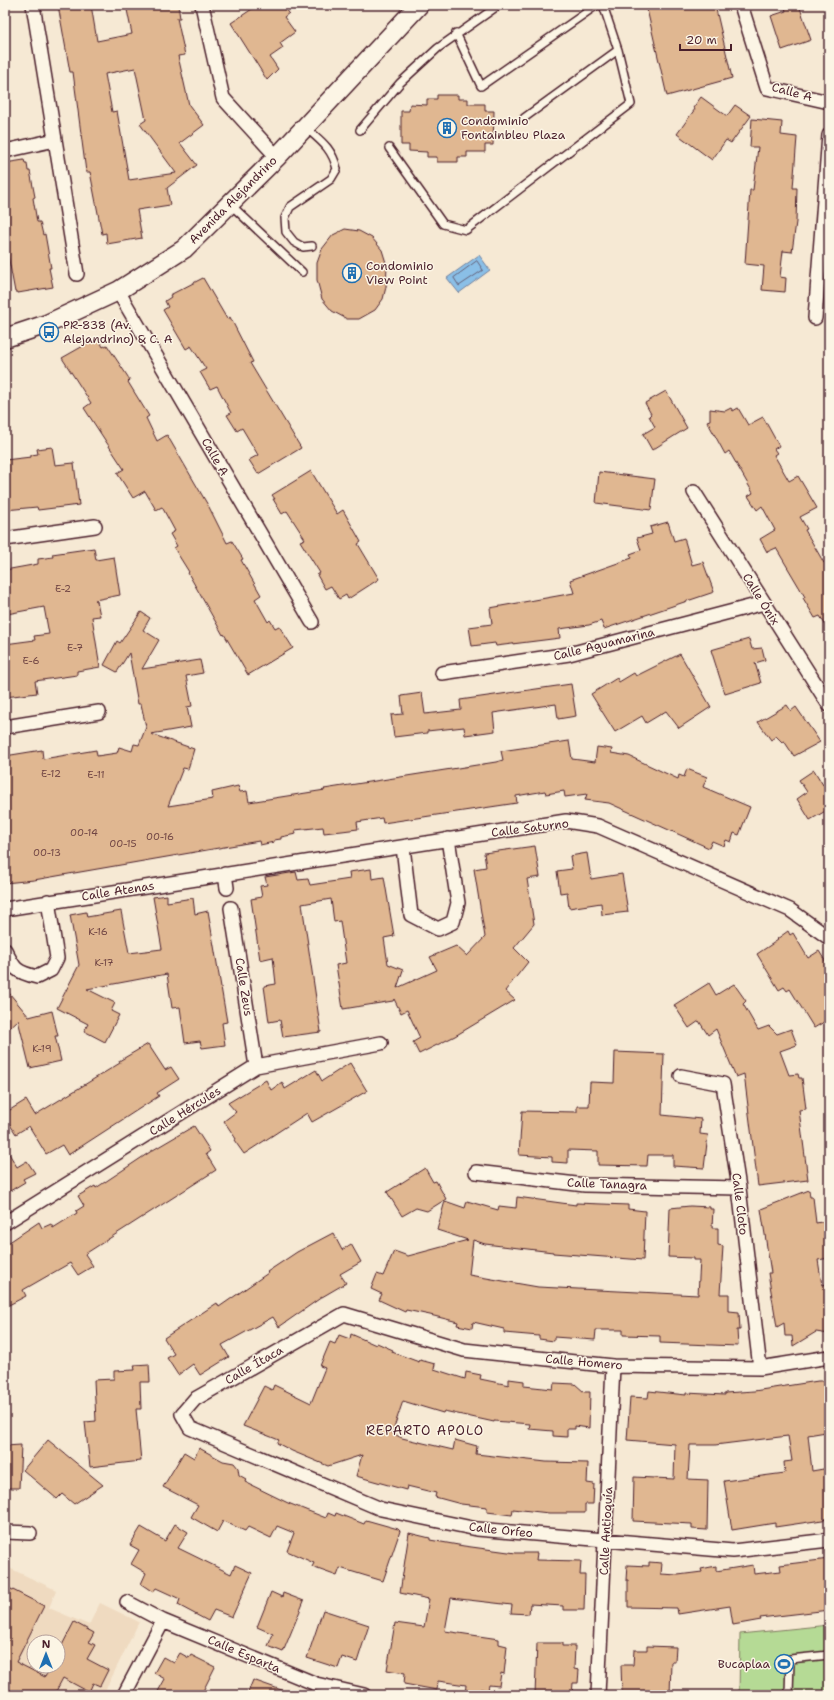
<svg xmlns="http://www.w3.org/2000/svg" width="834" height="1700" viewBox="0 0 834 1700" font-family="'Shantell Sans',sans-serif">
<rect width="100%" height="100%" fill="#f6e9d4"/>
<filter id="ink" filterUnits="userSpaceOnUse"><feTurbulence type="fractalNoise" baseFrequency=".025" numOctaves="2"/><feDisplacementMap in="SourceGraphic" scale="8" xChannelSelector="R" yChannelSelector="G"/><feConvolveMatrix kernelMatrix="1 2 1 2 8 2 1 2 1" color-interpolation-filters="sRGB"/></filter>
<g filter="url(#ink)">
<path fill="#efdac0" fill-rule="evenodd" d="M5 1566 56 1590 49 1608 89 1625 100 1603 139 1622 103 1695H5ZM34 1642H58V1666H34Z"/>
<path fill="#b5da95" stroke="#807c60" d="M829 1625V1695H739L740 1634Z"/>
<path fill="#8abfe7" stroke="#707f9c" d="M479 255 490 270 459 293 447 278Z"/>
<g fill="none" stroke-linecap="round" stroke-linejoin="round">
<path stroke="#645f76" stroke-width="1" d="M477 261 483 270 459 286 454 278Z"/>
</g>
<path fill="#e0b791" stroke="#4a1f2b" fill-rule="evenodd" d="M58 5H91L97 41 132 34 126 5H178L180 18H177L185 55 178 56 189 105 204 125 180 143 197 165 167 188 170 205 137 210 142 238 107 244 106 233 102 234 90 172H86L73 72H70ZM135 68 146 120 140 124 176 173 129 180 117 111 112 112 105 74Z
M258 5H283L289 13 284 17 295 32 280 43 283 48 270 57 278 69 267 80 231 23Z
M646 5H715L732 78 667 96Z
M784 5H799L811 40 782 50 771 16 786 11Z
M437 95H458V99H468V104H485V111H494L493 145H485V152H467V157H458V162H437V157H427V152L409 151V145H401V111H409L410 104 427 105V99H437Z
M701 97 727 116 735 105 751 116 731 143 726 140 712 160 677 134 695 109 693 108Z
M752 119 782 122 781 135 797 137 793 188H797L796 222 792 252 783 251 780 277 786 278 785 292 762 290 764 266 745 264 750 190H753L758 147H750Z
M24 160 25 163H27L28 171H30L35 197 33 198 37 222H40L43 235 45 234 51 268H49L53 287 18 293V292H15L5 239V222H8L5 208V163Z
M345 229 359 231 372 238 382 250 387 266 386 287 383 299 375 310 359 319H347L332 311 322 299 317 280V263L322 249 333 235Z
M203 278 227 319 230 317 253 362 250 363 301 448 258 474 249 460 258 455 242 428 237 431 227 415 231 413 217 386 210 389 200 372 206 369 191 346 186 349 163 310 168 307 165 301 171 297 170 295Z
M99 339 103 347 107 345 130 380 128 382 149 416 146 418 157 441 167 435 209 507 227 543 232 541 243 559 241 560 261 595 255 599 268 622 270 620 275 628 279 626 293 648 248 675 224 634 223 635 188 573 189 572 174 548 177 546 170 534 175 531 162 507 156 510 145 491 133 498 117 473 124 469 122 466 84 408 91 403 62 358 92 341 93 342Z
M666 391 687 428 652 450 643 434 655 427 649 416 651 414 645 403Z
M731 408 733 411 738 408 748 425 763 417 779 446 774 449 777 453 774 455 789 481 798 476 817 508 800 517 807 529 805 530 824 563 829 561V631L820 616 815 618 803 598 805 597 776 548 767 552 760 539 775 530 762 506 757 510 748 496 753 493 729 451 725 454 707 421 710 420V409L725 411Z
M52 447 55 465 74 463 79 505 38 510 37 507 5 510V460L31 457V455L38 454 37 449Z
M311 471 337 514 343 510 361 542 358 544 379 579 348 599 346 595 339 599 331 586 325 589 317 575 320 573 300 541 305 539 287 511 282 514 273 499H275L272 495Z
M599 472 655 479 651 510 596 503Z
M668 522 674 541 684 538 692 565 703 562 714 592 604 629 601 621 589 625 559 629 560 638 496 646 495 643 472 646 469 627 492 624 490 608 574 593 570 580 632 558 630 554 641 550 637 538 652 534 650 527Z
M94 548 96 560 114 557 120 595 95 600 97 601 100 616 92 617 100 667 77 671V675L35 681 37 693 5 697V644L35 640 34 636 49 634 44 607 7 614 5 601V570L38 564V559L53 557 52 554Z
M141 612 150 618 143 630 159 640 142 669 200 660 203 673 186 676 192 706 187 707 191 727 151 734 194 749 188 769 183 768 168 806 213 799 212 792 238 786 240 792 247 791 249 802 325 790 324 789 496 762 503 760 501 751 569 741 572 759 595 762 597 747 612 749 611 753 629 756 678 779 679 775 684 777 687 769 707 777 703 787 750 807 739 835 734 833 731 842 726 840 724 846 712 841 709 848 609 803 585 800 587 794 565 797 564 791 546 794 545 791 516 796 517 803 383 823 382 818 357 822 358 829 342 831 324 833 323 827 295 830 296 834 281 837V839L274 840V842L260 845 259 841 34 880 5 883V756L42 750 43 759 96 750 97 756 117 753 119 747 132 751 134 744 139 745 146 727 141 704H138L129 653 117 672 104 665 117 641 120 643Z
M749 639 752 649 762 648 765 660 755 663 761 683 725 694 711 650Z
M680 654 711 707 679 728 666 711 646 723 642 716 615 732 591 694 617 678 619 682 634 673 636 676Z
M571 684 576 716 558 719 556 704 493 713 495 731 465 735 464 727 427 731V733L394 737 391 715 403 714 401 696 422 693 425 714 461 710 460 700Z
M787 705 791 711 796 707 820 742 794 756 784 741 782 742 776 736 771 740 758 722Z
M814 770 823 785 829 781V809L810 820 797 799 807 792 799 780Z
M535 846 540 877 527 879 534 924 514 948 528 962 505 991 515 1000 455 1036 419 1054 413 1042 420 1038 407 1010 401 1013 394 999 393 1001 343 1009 336 965 346 963 340 921 334 922 331 899 302 904 321 1032 283 1037 280 1020 269 1022 264 986 276 984 273 957 260 960 251 899 262 897 260 886 267 885 265 877 296 872 298 880 308 879 310 885 350 879 349 872 371 869 372 879 384 877 394 936 384 938 388 964 403 970 397 988 437 970 430 957 456 946 467 956 485 937 474 869 486 867 484 853Z
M587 853 591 879 622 874 628 912 602 915 601 903 569 908 567 892 560 893 557 871 572 869 570 856Z
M167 895V902L193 898 195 914 208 911 227 1022 222 1023 225 1045 202 1048 200 1041 185 1043 180 1007 172 1008 167 974 87 989 115 1003 111 1011 119 1015 105 1042 84 1031 88 1024 57 1008 79 965 70 915 86 912 87 917 121 911 129 953 162 949 153 897Z
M788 931 790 935 793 933 808 958 819 951 829 967V1019L814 1028 790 989 787 991 784 987 779 990 757 954 778 940 777 939Z
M709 983 716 995 734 984 746 1001 743 1004 758 1030 769 1026 777 1034 791 1029 797 1045 780 1051 789 1075 798 1074 799 1078H802L806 1109 799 1110 808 1180 758 1186 744 1074 736 1077 716 1029 708 1035 699 1021 689 1028 674 1005Z
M5 988 29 1017 52 1011 58 1036H55L61 1061 30 1068 18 1020 5 1032Z
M148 1044 165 1070 171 1067 179 1079 157 1093 159 1096 68 1155 62 1145 46 1154 29 1126 16 1134 5 1117V1113L26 1100 35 1115 120 1063 119 1061Z
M615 1052 664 1054 662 1115 701 1119 700 1134 708 1135 704 1168 673 1166V1155H648L647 1166 598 1165V1151L568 1150V1163L552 1162V1157L519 1155 522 1111 577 1112V1106H589L590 1082 614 1083Z
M350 1063 367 1091 312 1122 307 1113 244 1154 234 1140 236 1139 224 1121 236 1112 228 1103 266 1080 271 1090 282 1082 285 1089 316 1070 322 1081Z
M194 1126 210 1151 206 1154 216 1170 85 1254 93 1266 78 1275 70 1263 23 1290 26 1296 5 1307V1245L39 1222 42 1228 51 1224 53 1228 77 1213 76 1211 84 1206 78 1196 95 1186 96 1188 153 1150Z
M5 1147 17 1167 27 1161 35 1173 23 1179 25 1182 5 1194Z
M425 1168 433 1182 436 1181 446 1199 427 1211 416 1208 402 1216 387 1192Z
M809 1190 810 1197H813L816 1223 827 1221 829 1232V1258L818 1260 822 1285 826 1284 829 1302V1334L816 1332 793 1346 792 1336H785L784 1323 777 1327 768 1273H771L761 1209Z
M517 1197 576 1205V1203L628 1205V1209L645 1211 643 1260 553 1253V1252L485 1244 473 1240 469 1275 538 1287 698 1295 700 1260H693V1258L668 1257 670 1208 690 1206 710 1207V1209H713L712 1228H718V1245L723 1246 720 1294H729V1311L739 1312 740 1330H737L738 1346 660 1343V1336L623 1335V1330H596L595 1340 554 1337V1341L539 1339V1336L504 1333V1329L473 1322 472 1328 457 1325 458 1322 430 1315 406 1310 405 1312 379 1300 382 1294 371 1289 377 1274 383 1276 394 1251 408 1256 468 1240 437 1230 445 1201 465 1208 467 1201 498 1210 499 1206 516 1208Z
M333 1233 342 1250 351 1244 361 1262 340 1274 346 1283 322 1297 279 1327 273 1317 222 1345 229 1357 200 1375 193 1364 178 1375 167 1358 174 1354 164 1338 217 1303 219 1307 268 1273 267 1272 297 1252Z
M351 1334 376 1345 377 1343 393 1350 392 1352 419 1362 420 1360 435 1364 434 1369 465 1379 466 1372 481 1375 480 1379 509 1385V1379L524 1381V1386L553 1389 554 1383 575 1384 584 1392H590L589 1428 575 1426V1429H567V1437L553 1436V1431L529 1429 530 1424 494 1421V1422L444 1411 443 1413 403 1401 392 1433 402 1438 453 1450 455 1440 477 1446 476 1454 546 1462 588 1463 587 1483 594 1484 593 1504H585V1513H549L513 1509 512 1515 487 1512V1507L461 1504 435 1497 436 1493 407 1486 406 1490 356 1476 362 1455 328 1466 292 1451 277 1443 279 1440 243 1426 264 1386 272 1390 274 1385 311 1403 325 1368 320 1366 330 1342 335 1344 339 1335 350 1339Z
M149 1364 150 1382H140L141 1409H136L141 1461 90 1467 85 1422 96 1421 94 1380 114 1379V1371L135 1370 134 1365Z
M818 1381H829V1419L825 1420 826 1432 808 1435 812 1471 829 1468V1519L775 1527V1523L732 1530 724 1481 785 1473 784 1462 792 1461 788 1436 715 1445H690L688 1479 708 1480 707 1530 692 1529V1524L633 1521 634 1477 674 1479 675 1444 627 1440 630 1397 648 1398 649 1391 686 1395V1393L725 1395V1393L754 1391Z
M48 1440 103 1485 74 1504 62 1494 57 1499 23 1470Z
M21 1445 19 1488H5V1446Z
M199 1448 223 1461 234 1463 238 1468 239 1475 246 1479 245 1482 288 1503 326 1518 328 1513 335 1516 336 1513 364 1524 366 1520 398 1529 400 1531 383 1581 340 1568 337 1576 312 1567 314 1563 287 1551 294 1533 277 1526 271 1538 248 1527 245 1531 223 1521 217 1532 191 1517 198 1505 163 1487 184 1452 194 1458Z
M175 1524 188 1532 178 1548 231 1574 235 1565 252 1573 232 1617 214 1610 208 1621 178 1605 180 1599 156 1588 153 1592 141 1584 146 1573 131 1564 139 1550 130 1545 141 1527 165 1541Z
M409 1533 430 1538V1540L464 1546 516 1553H537L536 1560 581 1561 580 1575H585L584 1610H563V1606L530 1604 529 1614 511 1613 512 1605 451 1598 445 1631 499 1639V1644L507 1646 504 1674 501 1673 499 1686 489 1685 488 1690 481 1689 480 1695H465L466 1685 438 1681 437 1690 404 1684 405 1673 387 1670 395 1623 424 1627 429 1599 400 1593Z
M829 1559V1610L760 1618 761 1620 733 1625 730 1606 678 1614 677 1608 628 1607V1580H626L627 1565 649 1566V1562L662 1563 661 1574 678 1575 702 1572 701 1569 716 1566V1571L753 1565 754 1574 781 1571 780 1565Z
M5 1586 44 1606 16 1662 45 1677 51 1666H58V1653L74 1622 94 1633 89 1642 95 1645 87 1659 108 1670 100 1686 93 1683 89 1692 63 1678 54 1695H5Z
M271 1592 282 1597 283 1593 304 1601 283 1652 268 1646 273 1634 257 1627Z
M323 1610 369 1625 357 1662 342 1657 338 1668 307 1658Z
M537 1643H562V1646H575L574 1669 579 1670 578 1683H573L572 1695H535Z
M647 1646 676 1647 675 1662H671L670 1695H622L621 1665H633L634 1650H647Z
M180 1653 189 1658 191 1655 215 1667 201 1695H156L165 1679 154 1673 163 1657 174 1663Z
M253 1680 290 1693V1695H247Z"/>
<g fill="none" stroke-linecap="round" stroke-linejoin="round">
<defs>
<path id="lane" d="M456 33 481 86 597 5
M524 118 618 50
M305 127C321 141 332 148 337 169L331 179 290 207 285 218 286 232 294 242 303 247 312 246
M360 130 400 83 438 48 499 5
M389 148 443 224 466 230 631 104 618 50 603 5
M230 204 302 272
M789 1695 790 1659 829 1655"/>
<path id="street" d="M33 5 77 274
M202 5 223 98 277 157
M741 5 767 88 829 102
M5 151 55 140
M118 291 312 622
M815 318 829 135
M694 492 829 705
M5 539 95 526
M442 673 569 654 764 603
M5 727 99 712
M403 847 411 915 438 929 453 922 458 903 448 839
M225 874 227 888
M231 908 256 1066
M5 909 566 821 598 826 790 910 829 938
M5 950C14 969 16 972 37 977L51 970 57 958 48 901
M681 1076 723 1084 739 1188 760 1368
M476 1172 585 1185 739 1188
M5 1223 256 1066 381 1043
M829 1357 760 1368 613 1366 464 1350 344 1314 195 1399 182 1414 190 1428 381 1509 477 1529 733 1551 829 1540
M5 1532 30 1533
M127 1602 163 1621 316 1684 364 1695
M124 1695 163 1621
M598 1695 613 1366"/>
<path id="secondary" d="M5 338 47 324 118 291 184 249 277 157 419 5"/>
</defs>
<use href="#lane" stroke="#4a1f2b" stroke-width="10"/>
<use href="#street" stroke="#4a1f2b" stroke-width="16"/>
<use href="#secondary" stroke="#4a1f2b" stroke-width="21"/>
<use href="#lane" stroke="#fcf5e5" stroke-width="7"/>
<use href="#street" stroke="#fcf5e5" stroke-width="13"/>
<use href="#secondary" stroke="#fcf5e5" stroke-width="18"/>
</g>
</g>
<defs>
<symbol id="building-ring" viewBox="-11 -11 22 22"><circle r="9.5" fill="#fcf5e5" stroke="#1f6fb2" stroke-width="1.5"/><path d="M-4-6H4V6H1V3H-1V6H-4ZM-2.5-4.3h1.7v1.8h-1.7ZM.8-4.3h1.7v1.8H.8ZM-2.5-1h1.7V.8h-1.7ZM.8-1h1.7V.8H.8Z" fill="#1f6fb2"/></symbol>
<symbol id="bus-ring" viewBox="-11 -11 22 22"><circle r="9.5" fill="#fcf5e5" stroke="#1f6fb2" stroke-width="1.5"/><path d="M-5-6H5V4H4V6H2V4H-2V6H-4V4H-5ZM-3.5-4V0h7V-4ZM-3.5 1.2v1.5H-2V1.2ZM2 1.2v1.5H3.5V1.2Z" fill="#1f6fb2"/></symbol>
<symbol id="stadium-ring" viewBox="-11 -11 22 22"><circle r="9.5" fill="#fcf5e5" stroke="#1f6fb2" stroke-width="1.5"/><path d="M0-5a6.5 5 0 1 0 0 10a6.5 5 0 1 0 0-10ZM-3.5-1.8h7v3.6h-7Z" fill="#1f6fb2"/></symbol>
</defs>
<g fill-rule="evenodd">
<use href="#building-ring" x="436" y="117" width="22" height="22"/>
<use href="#building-ring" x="341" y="262" width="22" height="22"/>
<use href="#bus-ring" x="38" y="321" width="22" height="22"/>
<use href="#stadium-ring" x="773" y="1653" width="22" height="22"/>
</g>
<g text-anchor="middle" stroke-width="3" stroke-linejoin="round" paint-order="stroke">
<g font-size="10" fill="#704544">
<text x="63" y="592">E-2</text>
<text x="75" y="651">E-7</text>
<text x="31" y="664">E-6</text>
<text x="51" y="777">E-12</text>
<text x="96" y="778">E-11</text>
<text x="84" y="836">00-14</text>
<text x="160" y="840">00-16</text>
<text x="123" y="847">00-15</text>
<text x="47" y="856">00-13</text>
<text x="98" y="935">K-16</text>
<text x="104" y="966">K-17</text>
<text x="42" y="1052">K-19</text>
</g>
<g font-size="12" fill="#4a1f2b" stroke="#fcf5e5">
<text transform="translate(792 92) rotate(15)" y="4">Calle A</text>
<text transform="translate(233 200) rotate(-45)" y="4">Avenida Alejandrino</text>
<text transform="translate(215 457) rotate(60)" y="4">Calle A</text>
<text transform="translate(761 599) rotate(58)" y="4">Calle Ónix</text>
<text transform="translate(604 644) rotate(-14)" y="4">Calle Aguamarina</text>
<text transform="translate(530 828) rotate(-7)" y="4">Calle Saturno</text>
<text transform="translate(118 891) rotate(-9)" y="4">Calle Atenas</text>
<text transform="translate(244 987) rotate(81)" y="4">Calle Zeus</text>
<text transform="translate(185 1111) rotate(-32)" y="4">Calle Hércules</text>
<text transform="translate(607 1184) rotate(2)" y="4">Calle Tanagra</text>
<text transform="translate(740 1204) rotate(83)" y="4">Calle Cloto</text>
<text transform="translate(584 1362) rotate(5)" y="4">Calle Homero</text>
<text transform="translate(254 1365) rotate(-30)" y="4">Calle Ítaca</text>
<text transform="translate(501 1530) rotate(6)" y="4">Calle Orfeo</text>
<text transform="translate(606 1531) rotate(-87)" y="4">Calle Antioquía</text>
<text transform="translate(244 1654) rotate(23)" y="4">Calle Esparta</text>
</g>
<g font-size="12" fill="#4a1f2b" stroke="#fcf5e5" text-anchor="start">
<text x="461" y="125">Condominio<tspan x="461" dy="14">Fontainbleu Plaza</tspan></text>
<text x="366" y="270">Condominio<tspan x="366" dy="14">View Point</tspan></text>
<text x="63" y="329">PR-838 (Av.<tspan x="63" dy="14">Alejandrino) &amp; C. A</tspan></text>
<text x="770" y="1668" text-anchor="end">Bucaplaa</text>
</g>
<g font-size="13" letter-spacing="1" fill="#4a1f2b" stroke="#fcf5e5">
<text x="425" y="1435">REPARTO APOLO</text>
</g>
</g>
<rect width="834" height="1700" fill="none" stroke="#fcf5e5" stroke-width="20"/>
<rect x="10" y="10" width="814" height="1680" fill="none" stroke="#4a1f2b" stroke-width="1.5" filter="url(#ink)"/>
<g transform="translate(46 1654)"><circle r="19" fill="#fcf5e5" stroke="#b59f9b"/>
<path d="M0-3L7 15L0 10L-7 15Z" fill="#1f6fb2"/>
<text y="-6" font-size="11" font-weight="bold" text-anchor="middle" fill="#4a1f2b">N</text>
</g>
<path d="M680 44v6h51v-6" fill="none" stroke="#4a1f2b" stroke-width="2"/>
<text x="686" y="44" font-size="12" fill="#4a1f2b" stroke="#fcf5e5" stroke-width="3" paint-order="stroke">20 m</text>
</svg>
